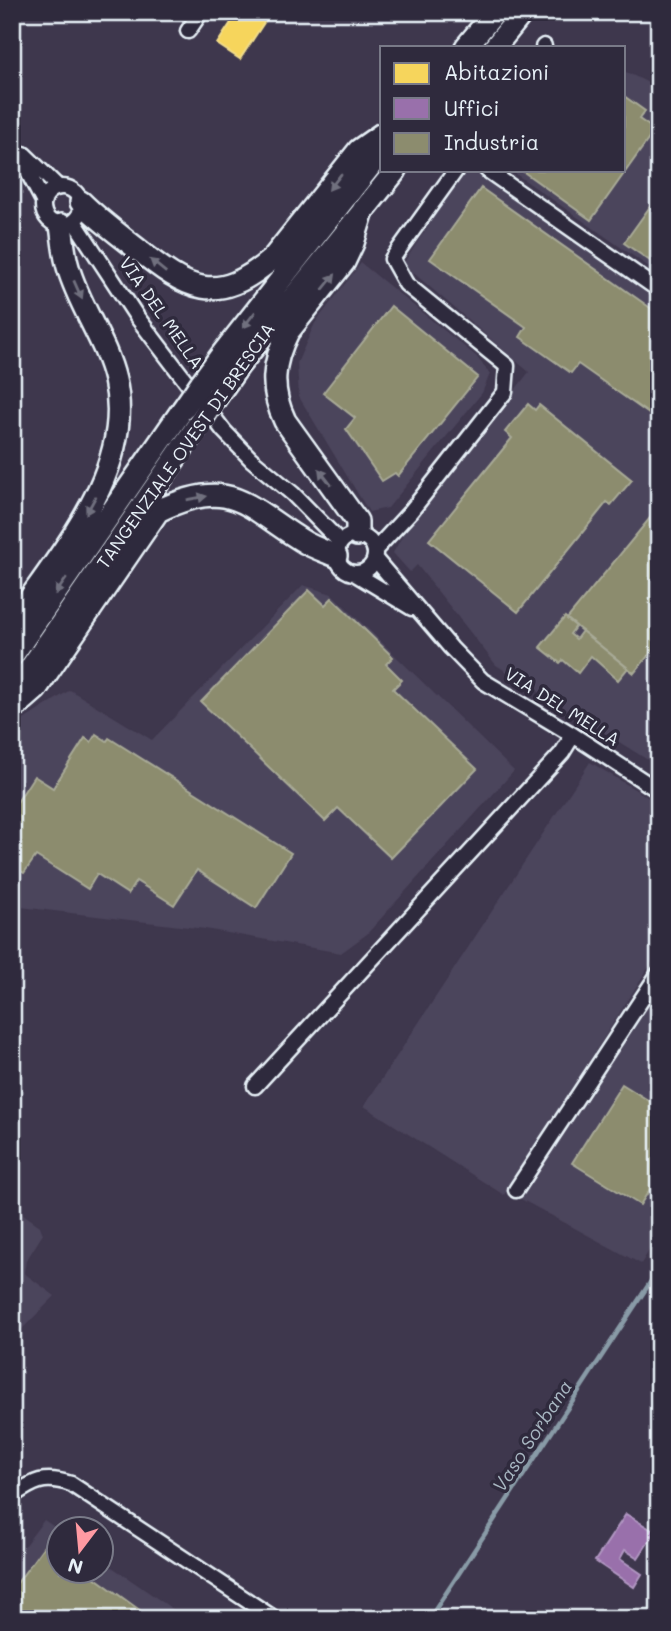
<svg xmlns="http://www.w3.org/2000/svg" width="671" height="1631" viewBox="0 0 671 1631" font-family="Mali,sans-serif">
<rect width="100%" height="100%" fill="#3e374d"/>
<filter id="ink" filterUnits="userSpaceOnUse"><feTurbulence type="fractalNoise" baseFrequency=".0143" numOctaves="2"/><feDisplacementMap in="SourceGraphic" scale="14" xChannelSelector="R" yChannelSelector="G"/><feConvolveMatrix kernelMatrix="1 2 1 2 8 2 1 2 1" color-interpolation-filters="sRGB"/></filter>
<g filter="url(#ink)">
<path fill="#4b445b" d="M624 71 659 88V274L510 170H624Z
M465 170H472L659 302V767L496 665 417 565 410 572 393 553 406 529 529 372 403 264Z
M361 263 476 356 490 374 482 393 388 508 369 512 299 397 297 363 315 323Z
M303 585 332 594 514 771 367 934 341 953 205 929 12 906 13 727 70 690 152 740Z
M590 762 659 804V951L504 1195 364 1106Z
M659 991V1234L641 1264 519 1198Z
M12 1206 40 1226 43 1234 26 1261 24 1273 55 1296 12 1339Z
M44 1520 59 1530 60 1572H102V1560L187 1619H12V1562Z"/>
<path fill="#f6d55c" stroke="#f2dd8b" stroke-width="2" d="M238 12H271L240 59 217 44Z"/>
<path fill="#9970ab" stroke="#b197c2" stroke-width="2" d="M626 1514 655 1532 638 1558 625 1550 620 1559 642 1574 634 1587 595 1561Z"/>
<path fill="#8c8c6e" stroke="#a8aa97" stroke-width="2" d="M624 96 645 111 639 119 655 130 591 220 521 170H624Z
M481 188 659 314V421L578 364 571 373 520 337 526 327 430 259Z
M659 194V267L624 243Z
M391 306 478 377 398 476 395 473 382 481 346 429 355 418 323 393Z
M528 404 535 410 539 405 632 480 611 505 607 502 518 612 429 540 512 438 505 432Z
M659 507V643L634 673 567 619Z
M309 590 325 605 332 598 393 657 386 664 402 680 393 689 477 769 391 858 338 808 325 821 201 702Z
M565 617 576 626 570 634 576 639 582 631 628 668 618 680 591 656 578 673 563 660 560 663 540 647Z
M96 734 107 741 109 738 291 853 256 908 197 870 174 905 136 881 128 894 97 874 88 889 36 856 24 873 12 866V810L34 776 53 788 85 738 91 742Z
M622 1084 659 1107V1175L640 1205 572 1163Z
M47 1542 60 1552V1572H87L152 1619H12V1590Z"/>
<g fill="none" stroke-linecap="round" stroke-linejoin="round">
<path stroke="#899ba7" stroke-width="4.5" d="M429 1619 659 1269"/>
<defs>
<path id="minor" d="M188 31 201 12
M543 47 544 46
M13 144 43 201
M24 154 58 187
M487 170 659 290
M43 206a19 19 0 1 1 38 0a19 19 0 1 1-38 0Z
M74 221 137 317 224 431 251 459 293 494 340 542
M337 554a19 19 0 1 1 38 0a19 19 0 1 1-38 0Z
M375 550 411 511 505 392 507 366 406 284 392 259 456 170
M375 559 451 648 483 681 573 735 659 791
M354 573 412 608
M255 1086 562 753 573 735
M516 1190 659 973
M12 1496C34 1481 44 1475 71 1484L275 1619"/>
<path id="primary" d="M466 47 495 12
M495 47 523 12
M81 202C98 219 117 233 136 248 188 290 216 307 273 258L359 150 382 134
M201 383 223 353 382 151
M215 399 240 364 396 170
M357 535V521L285 421C270 390 272 363 288 332L344 262 353 243 363 210
M12 624C58 555 136 469 115 380 106 341 79 306 68 267 64 254 63 239 61 225
M12 656 183 409
M12 695 198 425
M12 710 36 689 158 511C233 475 246 507 306 543 315 548 327 552 336 556"/>
</defs>
<use href="#minor" stroke="#e8f1f8" stroke-width="19"/>
<use href="#primary" stroke="#e8f1f8" stroke-width="26"/>
<use href="#minor" stroke="#2f2a3d" stroke-width="14"/>
<use href="#primary" stroke="#2f2a3d" stroke-width="21"/>
<defs>
<path id="primary-bridge" d="M183 409 201 383
M198 425 215 399"/>
</defs>
<use href="#primary-bridge" stroke="#e8f1f8" stroke-width="26" stroke-linecap="butt"/>
<use href="#primary-bridge" stroke="#2f2a3d" stroke-width="21"/>
</g>
<defs><path id="oneway-solid" d="M-6-.8H1V-3.2L6.5 0L1 3.2V.8H-6Z" transform="scale(1.75)"/></defs>
<g fill="#70707e">
<use href="#oneway-solid" transform="translate(335 182) rotate(128)"/>
<use href="#oneway-solid" transform="translate(158 266) rotate(-141)"/>
<use href="#oneway-solid" transform="translate(329 282) rotate(-51)"/>
<use href="#oneway-solid" transform="translate(78 290) rotate(66)"/>
<use href="#oneway-solid" transform="translate(249 320) rotate(128)"/>
<use href="#oneway-solid" transform="translate(325 477) rotate(-128)"/>
<use href="#oneway-solid" transform="translate(197 498) rotate(-10)"/>
<use href="#oneway-solid" transform="translate(91 505) rotate(119)"/>
<use href="#oneway-solid" transform="translate(61 586) rotate(125)"/>
</g>
</g>
<g text-anchor="middle" stroke-width="7" stroke-linejoin="round" paint-order="stroke">
<g font-size="18" fill="#e8f1f8" stroke="#2f2a3d">
<text transform="translate(161 313) rotate(55)" y="6">VIA DEL MELLA</text>
<text transform="translate(186 446) rotate(-55)" y="6">TANGENZIALE OVEST DI BRESCIA</text>
<text transform="translate(562 707) rotate(32)" y="6">VIA DEL MELLA</text>
</g>
<g font-size="19" font-style="italic" fill="#a8b7c2" stroke="#2f2a3d">
<text transform="translate(532 1436) rotate(-57)" y="7">Vaso Sorbana</text>
</g>
</g>
<rect width="671" height="1631" fill="none" stroke="#2f2a3d" stroke-width="42"/>
<rect x="21" y="21" width="629" height="1589" fill="none" stroke="#e8f1f8" stroke-width="2.5" filter="url(#ink)"/>
<rect x="380" y="46" width="245" height="126" fill="#2f2a3d" stroke="#797a88" stroke-width="2"/>
<rect x="394" y="63" width="35" height="21" fill="#f6d55c" stroke="#797a88" stroke-width="2"/>
<text x="444" y="80" font-size="21" fill="#e8f1f8">Abitazioni</text>
<rect x="394" y="98" width="35" height="21" fill="#9970ab" stroke="#797a88" stroke-width="2"/>
<text x="444" y="116" font-size="21" fill="#e8f1f8">Uffici</text>
<rect x="394" y="133" width="35" height="21" fill="#8c8c6e" stroke="#797a88" stroke-width="2"/>
<text x="444" y="150" font-size="21" fill="#e8f1f8">Industria</text>
<g transform="translate(80 1550) rotate(196)"><circle r="33" fill="#2f2a3d" stroke="#797a88" stroke-width="2"/>
<path d="M0-5L12 26L0 18L-12 26Z" fill="#ff9aa2"/>
<text y="-10" font-size="19" font-weight="bold" text-anchor="middle" fill="#e8f1f8">N</text>
</g>
</svg>
